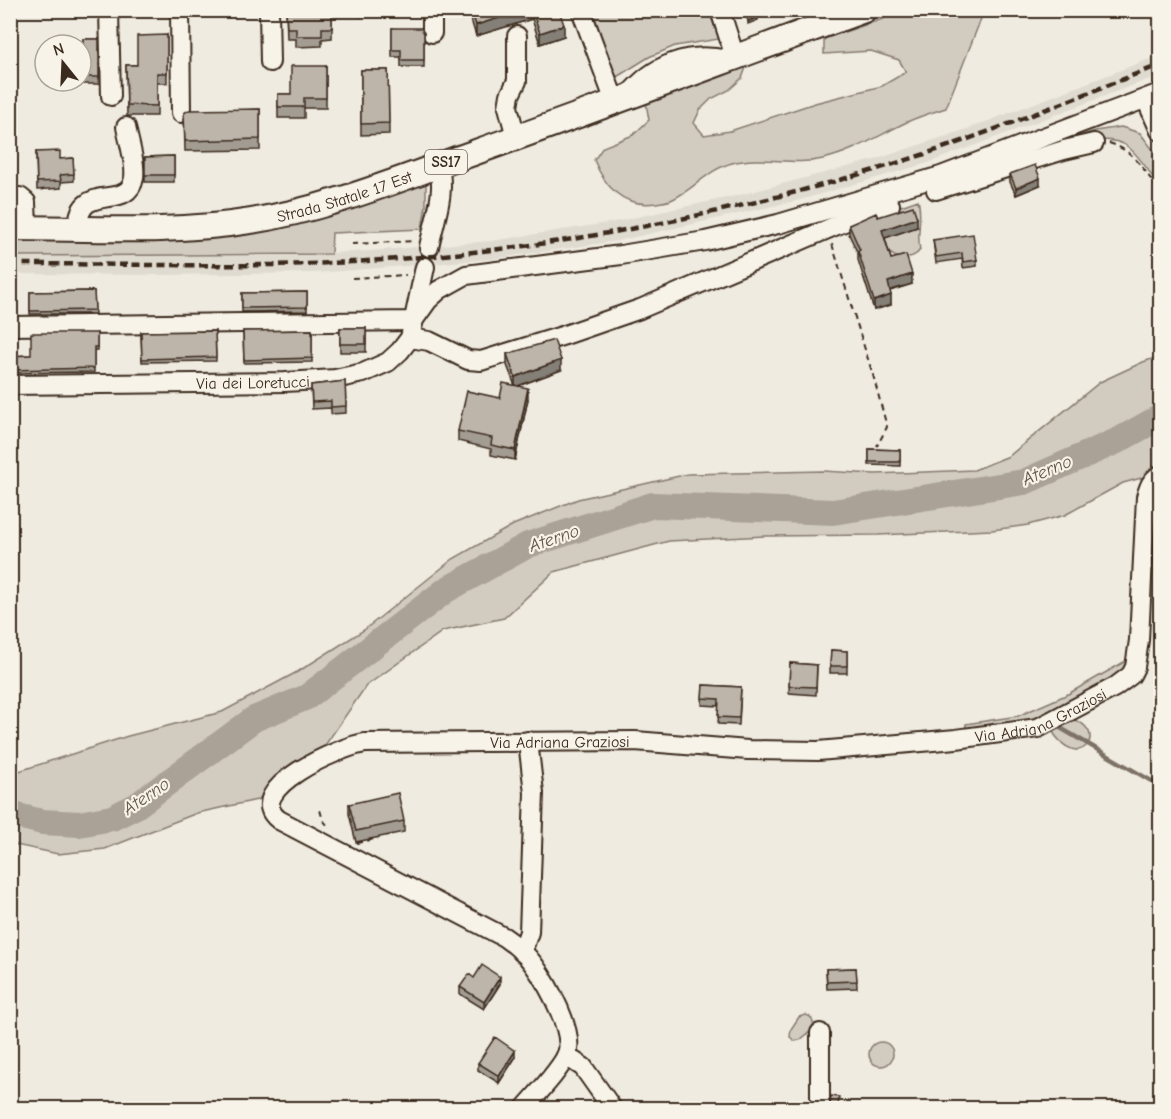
<svg xmlns="http://www.w3.org/2000/svg" width="1171" height="1119" viewBox="0 0 1171 1119" font-family="'Comic Neue',sans-serif">
<rect width="100%" height="100%" fill="#efebe0"/>
<filter id="ink" filterUnits="userSpaceOnUse"><feTurbulence type="fractalNoise" baseFrequency=".0167" numOctaves="2"/><feDisplacementMap in="SourceGraphic" scale="12" xChannelSelector="R" yChannelSelector="G"/><feConvolveMatrix kernelMatrix="1 2 1 2 8 2 1 2 1" color-interpolation-filters="sRGB"/></filter>
<g filter="url(#ink)">
<path fill="#e0dbd0" d="M1160 55V75L928 163 800 200 617 241 493 259 316 273 161 275 11 274 10 255 271 256 369 251 491 241 614 222 744 194 874 160 970 128Z"/>
<path fill="#d1cbc0" stroke="#867a6f" stroke-width="1.5" d="M593 11H709L719 39 675 46 649 57 615 78Z
M906 11H984L946 108C933 112 920 116 907 122 879 135 854 152 823 159 793 166 762 155 732 163 709 169 694 189 673 199 668 202 661 202 656 203 624 208 605 187 594 160L603 147 633 135 649 120 646 103 747 65 742 78 729 90 711 99 700 110 694 123 704 135 730 131 815 103 882 86 906 72 899 60 871 51 824 54V39Z
M1121 127 1140 133 1160 159V187C1150 174 1141 157 1128 147 1106 129 1046 151 1019 156L1095 131Z
M411 180 426 183V205L422 229 332 233 331 254 11 256V232L188 233Z
M918 200C923 218 916 233 920 250 916 256 911 257 904 258 880 258 882 230 881 213Z
M1160 356V473L1123 483 1065 515 1028 525 992 530 878 535 765 536 669 541 554 572 504 618 443 631 366 686 319 754 257 800 197 813 105 849 58 854 11 844V772H16L128 736 222 712 299 671 364 630 453 559 513 525 578 499 688 474 823 471 875 474 974 470 1009 456 1100 382 1143 362Z
M1138 654 1135 670 1029 725 965 732 966 724 1018 716 1068 694Z
M1070 719C1112 728 1079 777 1051 729Z
M806 1015C813 1017 814 1022 813 1029L800 1040 795 1041 790 1037 791 1029 799 1017Z
M869 1054a12 12 0 1 1 24 0a12 12 0 1 1-24 0Z"/>
<g fill="none" stroke-linecap="round" stroke-linejoin="round">
<path stroke="#7e7266" stroke-width="4.5" d="M1057 726 1160 786"/>
<path stroke="#aaa296" stroke-width="26" d="M10 814 42 822 79 824 112 818 136 806 254 719 307 697 446 590 528 545 653 505 833 512 1024 482 1119 440 1160 417"/>
<defs>
<g id="minor">
<path d="M109 10 111 96"/>
<path d="M180 10 181 113"/>
<path d="M269 10 270 62"/>
<path d="M432 10V33"/>
<path d="M581 10 615 102"/>
<path d="M720 10 735 57"/>
<path d="M628 96C653 65 688 51 727 60"/>
<path d="M1146 99 1160 131"/>
<path d="M516 137 508 107 510 95 517 81V36"/>
<path d="M936 190 1064 150 1094 143"/>
<path d="M10 197H20L26 202 27 228"/>
<path d="M78 228C78 179 128 213 134 178 136 163 129 143 126 127"/>
<path d="M429 247C434 221 447 191 438 165"/>
<path d="M10 326 413 321 428 300 439 290 466 275 621 255 705 241 778 224 941 176 1160 93"/>
<path d="M410 338 429 341 468 360 481 361 565 335 640 309 870 211 890 205"/>
<path id="s1" d="M10 385 285 382 335 379 363 373 388 362 400 351 410 338 425 267"/>
<path d="M522 952 529 932 534 793 528 741"/>
<path d="M566 1056 583 1067 612 1108"/>
<path id="s2" d="M525 1108C536 1095 561 1069 567 1054 575 1032 547 983 534 965 526 954 516 945 504 937L279 820C239 790 342 746 365 743L635 741 748 750 818 751 956 739 1038 728 1115 687 1131 675 1135 667 1139 640 1146 497C1149 487 1151 480 1160 475"/>
<path d="M820 1108V1033"/>
</g>
<g id="major">
<path id="s3" d="M10 228C90 228 172 234 251 221 328 209 402 178 476 152 606 106 735 57 864 10"/>
</g>
</defs>
<use href="#minor" stroke="#3b2a1e" stroke-width="22"/>
<use href="#major" stroke="#3b2a1e" stroke-width="28"/>
<path stroke="#3b2a1e" stroke-width="2" stroke-dasharray="6 4.5" stroke-linecap="butt" d="M1109 143C1136 151 1144 171 1160 192
M352 244 413 241
M832 244 873 375 887 427 877 446
M352 278 406 275
M320 810 323 820 328 826
M357 843 379 838V836"/>
<use href="#minor" stroke="#f7f3e8" stroke-width="18"/>
<use href="#major" stroke="#f7f3e8" stroke-width="24"/>
<path stroke="#3b2a1e" stroke-width="4.5" stroke-dasharray="9 4.5" stroke-linecap="butt" d="M10 264C97 264 184 266 271 265 367 263 465 255 560 241 682 222 805 193 922 155 1003 128 1081 95 1160 65"/>
</g>
<path fill="#a39c92" stroke="#3b2a1e" stroke-width="1.5" d="M79 10H98V12H79Z
M136 10H164V15H136Z
M286 10H332V38L322 39V46L296 47V39H287Z
M359 10H382V16H359Z
M468 10H559L564 36 540 44 532 19 476 36Z
M392 28 424 33V67H401V57H392Z
M167 35V83H157V116H127L126 65H137Z
M83 39H99V84H83Z
M326 66V108H304V118H278V94H291Z
M361 70H388L389 134 361 135Z
M260 109V150L185 151 184 113Z
M36 152 60 159 73 158 74 181 61 182V188L37 190Z
M174 156V182H145V157Z
M1010 174 1040 185 1016 195 1010 182Z
M878 217 917 227 885 238 891 259 912 284 890 291 891 305 874 310 858 260V254L849 234V225Z
M933 240 977 260V266L963 268 962 259 936 263Z
M94 291 95 314H30V292Z
M307 292V311L242 312V293Z
M340 328H366V352H340Z
M312 330V362L244 363 243 331Z
M215 331 216 361 142 362 141 332Z
M97 333V350H94V372L10 373V356L31 355Z
M507 354 561 370 518 386 528 399 515 460 491 455V449L458 441V431L515 386 507 365Z
M345 381 346 413 331 414V408L312 409 311 385Z
M869 449 900 450V466L869 465Z
M831 650 847 651V673H830Z
M790 663 817 665 816 695 789 693Z
M703 685 741 687 739 725 718 724 719 706 702 705Z
M349 804 404 821V832L356 842 349 814Z
M856 968 857 988 827 989 826 969Z
M474 978 500 984 484 1009 460 994V987Z
M515 1058 499 1083 478 1070V1063Z"/>
<path fill="#847f77" stroke="#3b2a1e" stroke-width="1.5" d="M525 10H532V19L476 36V25Z
M758 17V20L748 24V21Z
M564 25V36L540 44V33Z
M1040 178V185L1016 195V188Z
M917 218V227L882 239V230Z
M912 274V284L888 291V282Z
M891 295V305L874 310V301Z
M561 360V370L515 387V377Z
M528 388V399L515 460V450Z
M500 977V984L484 1009V1002Z
M515 1051V1058L499 1083V1076Z"/>
<path fill="#bdb5aa" stroke="#3b2a1e" stroke-width="1.5" d="M286 10H332V28H322V36H296V28H287Z
M471 10H525L476 25Z
M532 10H559L564 25 540 33Z
M744 10H756L758 17 748 21Z
M392 28H421L424 33V60H401V50H392Z
M167 35V73H157V106L127 105 126 65H137V36Z
M83 39H99V77H83Z
M291 66H326V98H304V107H278V94H291Z
M361 70H388L389 123 361 124Z
M260 109V139L185 141 184 113 189 110Z
M60 151V159L73 158 74 174 60 175 61 181 37 182 36 152Z
M174 156V175H145V157Z
M1035 165 1040 178 1016 188 1010 174Z
M913 206 917 218 882 230 891 259 906 255 912 274 888 282 891 295 874 301 858 251 860 250 849 225 876 213 878 217Z
M973 234 977 260 963 262 962 253 936 257 933 240Z
M94 291 95 310 30 311V292Z
M307 292V307L242 308V293Z
M340 328H366V344H340Z
M312 330V358L244 360 243 331Z
M215 331 216 357 142 359 141 332Z
M31 333H97V347H94V368L10 370V356L31 355Z
M554 340 561 360 515 377 507 354Z
M345 381 346 406 331 407V401L312 402 311 385Z
M503 383 528 388 515 450 491 445 492 438 458 431 467 391 500 398Z
M869 449 900 450V462H869Z
M831 650 847 651V666H830Z
M790 663 817 665 816 687 789 686Z
M703 685 741 687 739 718 718 717 719 699 702 698Z
M398 793 404 821 356 831 349 804Z
M482 965 500 977 484 1002 460 987 469 974 474 978Z
M856 968 857 981 827 982 826 969Z
M495 1037 515 1051 499 1076 478 1063Z
M831 1096 839 1097 838 1108H827L830 1106Z"/>
</g>
<g text-anchor="middle" stroke-width="4.5" stroke-linejoin="round" paint-order="stroke">
<rect fill="#f7f3e8" stroke="#73665b" stroke-width="1.5" x="425" y="150" width="42" height="24" rx="4.5"/>
<g font-size="15" font-weight="bold" fill="#3b2a1e">
<text x="446" y="167">SS17</text>
</g>
<g font-size="16" fill="#3b2a1e" stroke="#f7f3e8">
<text dy="6" stroke="none"><textPath href="#s3" startOffset="338">Strada Statale 17 Est</textPath></text>
<text dy="6" stroke="none"><textPath href="#s1" startOffset="243">Via dei Loretucci</textPath></text>
<text dy="6" stroke="none"><textPath href="#s2" startOffset="1278">Via Adriana Graziosi</textPath></text>
<text dy="6" stroke="none"><textPath href="#s2" startOffset="792">Via Adriana Graziosi</textPath></text>
</g>
<g font-size="18" font-style="italic" fill="#625448" stroke="#f7f3e8">
<text transform="translate(1047 470) rotate(-23)" y="6">Aterno</text>
<text transform="translate(554 538) rotate(-19)" y="6">Aterno</text>
<text transform="translate(146 796) rotate(-34)" y="6">Aterno</text>
</g>
</g>
<rect width="1171" height="1119" fill="none" stroke="#f7f3e8" stroke-width="36"/>
<rect x="18" y="18" width="1135" height="1083" fill="none" stroke="#3b2a1e" stroke-width="2" filter="url(#ink)"/>
<g transform="translate(63 63) rotate(342)"><circle r="28" fill="#f7f3e8" stroke="#aca397" stroke-width="1.5"/>
<path d="M0-4.5L10 22L0 15L-10 22Z" fill="#3b2a1e"/>
<text y="-9" font-size="16" font-weight="bold" text-anchor="middle" fill="#3b2a1e">N</text>
</g>
</svg>
